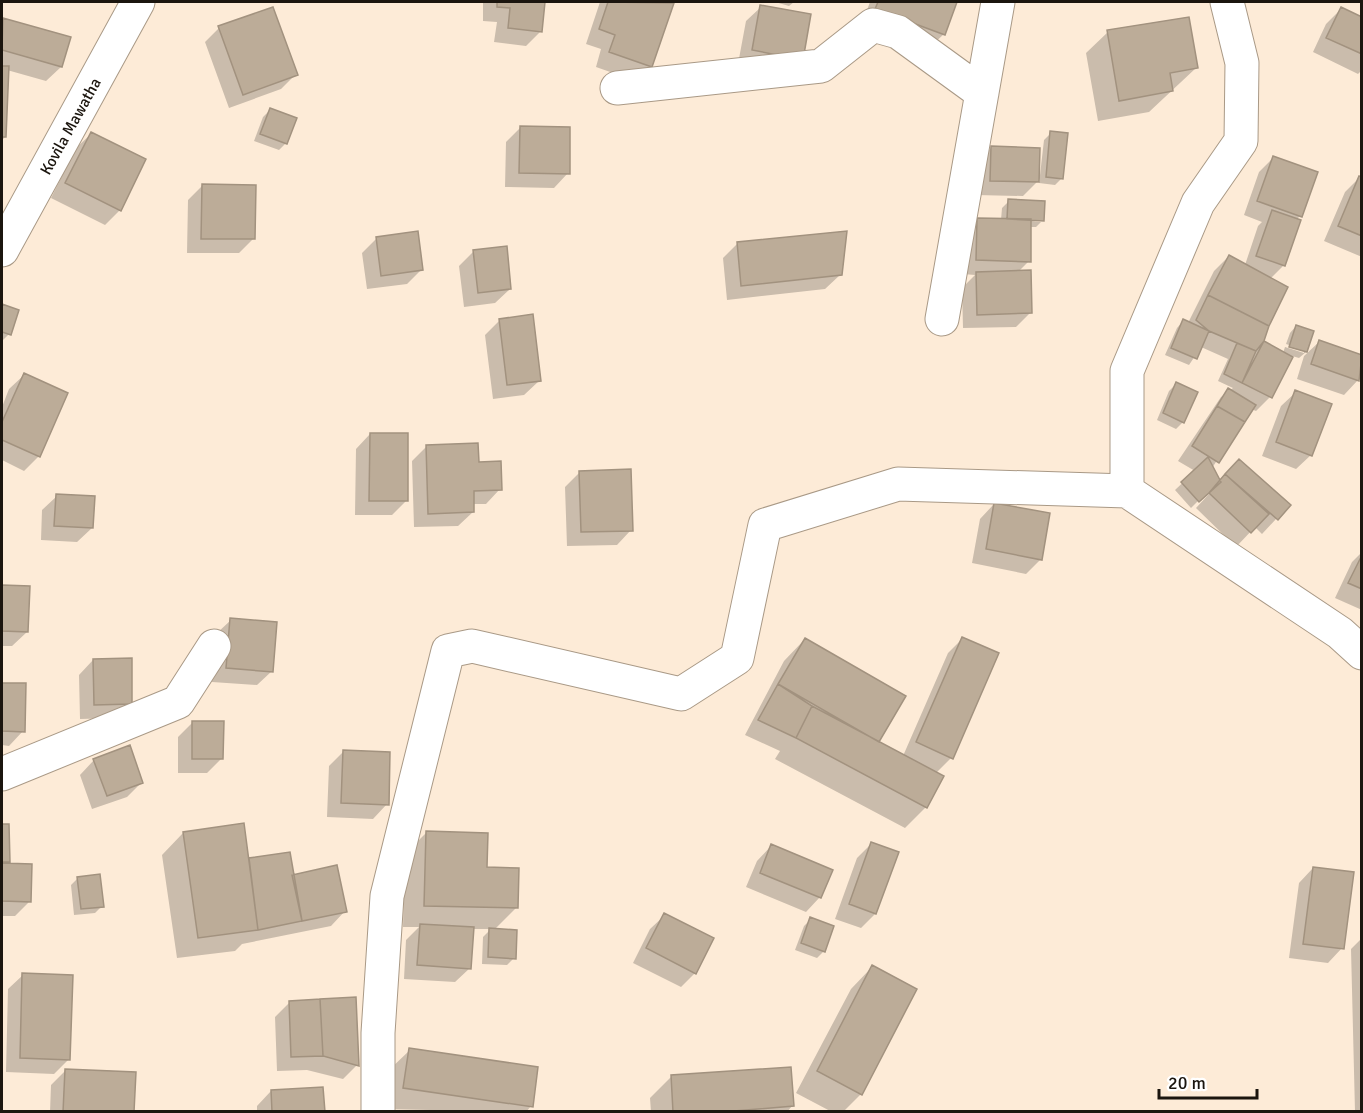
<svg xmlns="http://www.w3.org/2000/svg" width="1363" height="1113" viewBox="0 0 1363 1113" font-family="Signika,sans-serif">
<rect width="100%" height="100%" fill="#fdebd7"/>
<path fill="#0003" d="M483 2H542L541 31 526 46 494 42 497 22 483 21Z
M600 2 672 4 650 66 636 81 596 67 601 49 586 44Z
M775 2H794L789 6Z
M870 2H956L944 34 929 48 862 24Z
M761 7 802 59 738 64 746 21Z
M1341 9 1362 19V70L1358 74 1313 52 1326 24Z
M4 19 69 38 61 67 46 81 7 70 5 137 2 140V22Z
M219 28 296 74 281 89 229 108 205 42Z
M1108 32 1196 68 1149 112 1098 121 1086 53Z
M270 110 286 143 279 150 254 141 263 117Z
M520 128 568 173 554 188 505 187 506 142Z
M1051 133 1062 178 1055 185 1039 183 1040 179 1023 196 976 195 977 163 991 148 1040 175 1044 140Z
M91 134 144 160 119 211 105 225 51 198 76 148Z
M1273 158 1300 216 1296 220 1299 221 1283 266 1270 279 1262 342 1283 353 1285 347 1304 353V350L1286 344 1290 333 1296 326 1306 352 1299 358 1292 356 1270 397 1256 411 1251 409 1212 468 1219 482 1239 461 1289 505 1262 534 1255 527 1236 547 1196 508 1209 494 1207 492 1191 508 1175 490 1195 471 1178 461 1221 397 1233 388 1218 381 1228 359 1201 347 1189 365 1165 355 1177 328 1183 321 1188 323 1214 271 1229 256 1245 265 1258 226 1262 222 1244 215 1259 172Z
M1359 178 1362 179V257L1324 241 1345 192Z
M202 186 253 239 239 253H187L188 200Z
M1009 201 1030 218V221L1041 222 1036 227H1030L1029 261 1018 272 1031 312 1016 327 963 328 962 288 975 275 963 274V234L978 219 1001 220 1002 208Z
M377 238 421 270 407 284 367 289 362 253Z
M737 244 840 275 825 289 727 300 723 258Z
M473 252 510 289 495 303 464 307 459 266Z
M2 306 17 311 9 334 2 341Z
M500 320 539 381 524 395 493 399 485 335Z
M1319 342 1362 357 1358 380 1344 395 1297 379 1304 356Z
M24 375 39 456 24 471 2 460V407L9 389Z
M1176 384 1183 422 1176 429 1157 420 1169 391Z
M1296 392 1311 455 1296 469 1262 456 1281 406Z
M370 434 406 501 392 515H355L356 449Z
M426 447 477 463 500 489 486 504H473V512L458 526 414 527 412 461Z
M580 472 631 530 617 545 567 546 565 487Z
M57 496 92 528 77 542 41 540 42 510Z
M994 504 1041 559 1026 574 972 563 980 519Z
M1362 552V610L1335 598 1352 562Z
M2 587 28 588 27 632 12 646H2Z
M231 620 272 671 257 685 212 682 216 634Z
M963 638 951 758 936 773 926 807 905 828 775 759 780 751 745 735 784 661 805 639 877 742 903 756 948 653Z
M93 660 131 703 116 718 80 719 79 675Z
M2 684H25L23 731 9 746 2 745Z
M193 722 222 758 207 773H178V737Z
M343 752 387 804 373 819 327 817 329 766Z
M94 760 141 783 127 797 92 809 80 775Z
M2 826H8V865L29 902 15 916H2Z
M183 833 290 877 345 911 331 926 242 944 235 951 177 958 162 855Z
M426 833 486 868 516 908 494 930 514 958 507 965 482 964 483 937 491 929H472L470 968 455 982 404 979 406 940 419 927H403L405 854Z
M871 844 875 914 861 928 835 919 857 858Z
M771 846 820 897 806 912 746 887 757 861Z
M1313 868 1342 948 1328 963 1289 958 1299 883Z
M78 878 102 906 95 913 74 915 71 885Z
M665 915 695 973 681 987 633 963 650 929Z
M811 919 824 951 817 958 795 950 804 926Z
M1362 938V1112H1355L1351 949Z
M872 967 861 1094 843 1112H832L796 1093 851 989Z
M23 975 69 1059 54 1074 6 1072 8 989Z
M290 1002 357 1065 343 1079 307 1070 277 1071 275 1017Z
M410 1050 531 1106 526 1112 383 1109 388 1071Z
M66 1070 132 1112H50L51 1085Z
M671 1077 792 1106 787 1112H651L650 1098Z
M271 1091 323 1112H257V1106Z"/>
<path fill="#bcac98" stroke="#a2927f" stroke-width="1.5" d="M497 2H545L542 32 508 28 510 8 497 7Z
M608 2 674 3 652 67 609 52 615 35 599 29Z
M878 2H957L945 35 875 9Z
M760 5 811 14 803 60 752 50Z
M273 7 298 75 243 95 218 26Z
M1341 7 1362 17V54L1326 38Z
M1189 17 1198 68 1170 73 1173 91 1119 101 1107 30Z
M3 18 71 37 62 67 2 50Z
M2 66H9L6 137H2Z
M270 108 297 118 287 144 260 134Z
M520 126 570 127V174L519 173Z
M1050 131 1068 133 1063 179 1046 177Z
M91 132 146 159 121 211 65 183Z
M991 146 1040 148 1039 182 990 181Z
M1273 156 1318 172 1302 217 1257 201Z
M1359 176 1362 177V236L1338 226Z
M202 184 256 185 255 239H201Z
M1008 199 1045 201 1044 221 1007 219Z
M1272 210 1301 220 1285 266 1256 256Z
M977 218 1031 219V262L976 260Z
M418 231 423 270 381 276 376 237Z
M847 231 842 275 741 286 737 242Z
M507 246 511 289 478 293 473 250Z
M1229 255 1288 287 1269 326 1208 295Z
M1031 270 1032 313 977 315 976 272Z
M1208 295 1269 326 1264 341 1256 351 1209 331 1196 320Z
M2 304 19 310 11 335 2 332Z
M533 314 541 381 507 385 499 319Z
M1183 319 1209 331 1197 359 1171 348Z
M1296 325 1314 331 1307 352 1289 347Z
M1319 340 1362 355 1359 381 1311 364Z
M1264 341 1293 357 1272 398 1242 383Z
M1237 343 1256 351 1242 383 1224 374Z
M24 373 68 393 40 457 2 440V422Z
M1176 382 1198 392 1184 423 1163 413Z
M1228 388 1256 405 1245 422 1217 406Z
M1295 390 1332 404 1312 456 1276 442Z
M1217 406 1245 422 1219 463 1192 446Z
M370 433H408V501H369Z
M478 443 479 462 501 461 502 490 474 491V512L428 514 426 445Z
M1208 457 1221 482 1199 502 1181 482Z
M1239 459 1291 505 1278 520 1225 474Z
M631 469 633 531 581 532 579 471Z
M1225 474 1269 514 1251 533 1209 493Z
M56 494 95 496 93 528 54 526Z
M994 503 1050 513 1042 560 986 549Z
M1362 555V589L1348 583Z
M2 585 30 586 28 632 2 631Z
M230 618 277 622 273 672 226 668Z
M962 637 999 653 953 759 916 742Z
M805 638 906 696 879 742 778 684Z
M132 658V704L94 705 93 659Z
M2 683H26L25 732 2 731Z
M778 684 812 706 796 738 758 720Z
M812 706 944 776 927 808 796 738Z
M192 721H224L223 759H192Z
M130 745 143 783 107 796 93 759Z
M343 750 390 752 389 805 341 803Z
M244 823 258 930 198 938 183 832Z
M2 824H9L10 862H2Z
M426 831 488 833 487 867 519 868 518 908 424 906Z
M871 842 899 852 876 914 849 904Z
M771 844 833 870 821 898 760 873Z
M290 852 302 921 258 930 249 858Z
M2 863 32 864 31 902 2 901Z
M337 865 347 912 302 921 292 875Z
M1313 867 1354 872 1344 949 1303 944Z
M100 874 104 907 81 909 77 877Z
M664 913 714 938 696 974 646 948Z
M810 917 834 926 825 952 801 943Z
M420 924 474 927 471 969 417 965Z
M489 928 517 930 516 959 488 957Z
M872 965 917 989 862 1095 817 1071Z
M22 973 73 975 70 1060 20 1058Z
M356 997 359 1066 323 1056 320 999Z
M320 999 323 1056 291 1057 289 1001Z
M409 1048 538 1067 533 1107 403 1088Z
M791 1067 794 1106 722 1112H673L671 1075Z
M65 1069 136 1072 134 1112H63Z
M323 1087 325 1112H272L271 1090Z"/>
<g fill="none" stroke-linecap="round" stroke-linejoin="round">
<defs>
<path id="minor" d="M617 88 821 66 873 25 898 32 982 93
M2 250 138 2
M942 319 998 2
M1127 491V371L1198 203 1241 141 1242 63 1227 2
M2 774 178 702 214 646
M378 1112V1033L387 896 448 651 472 646 681 694 737 658 765 525 898 484 1127 491 1340 633 1362 653"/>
</defs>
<use href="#minor" stroke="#a99986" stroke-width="35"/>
<use href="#minor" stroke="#fff" stroke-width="33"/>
</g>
<g text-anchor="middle" stroke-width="5" stroke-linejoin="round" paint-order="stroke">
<g font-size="16" fill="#1b150e" stroke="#fff">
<text transform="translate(70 126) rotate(-61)" y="6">Kovila Mawatha</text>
</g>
</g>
<rect width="1363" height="1113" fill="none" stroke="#1b150e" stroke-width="6"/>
<path d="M1159 1089v9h98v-9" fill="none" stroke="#1b150e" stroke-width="3"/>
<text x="1168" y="1089" font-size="18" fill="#1b150e" stroke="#ffffff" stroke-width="4.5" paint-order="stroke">20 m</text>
</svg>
